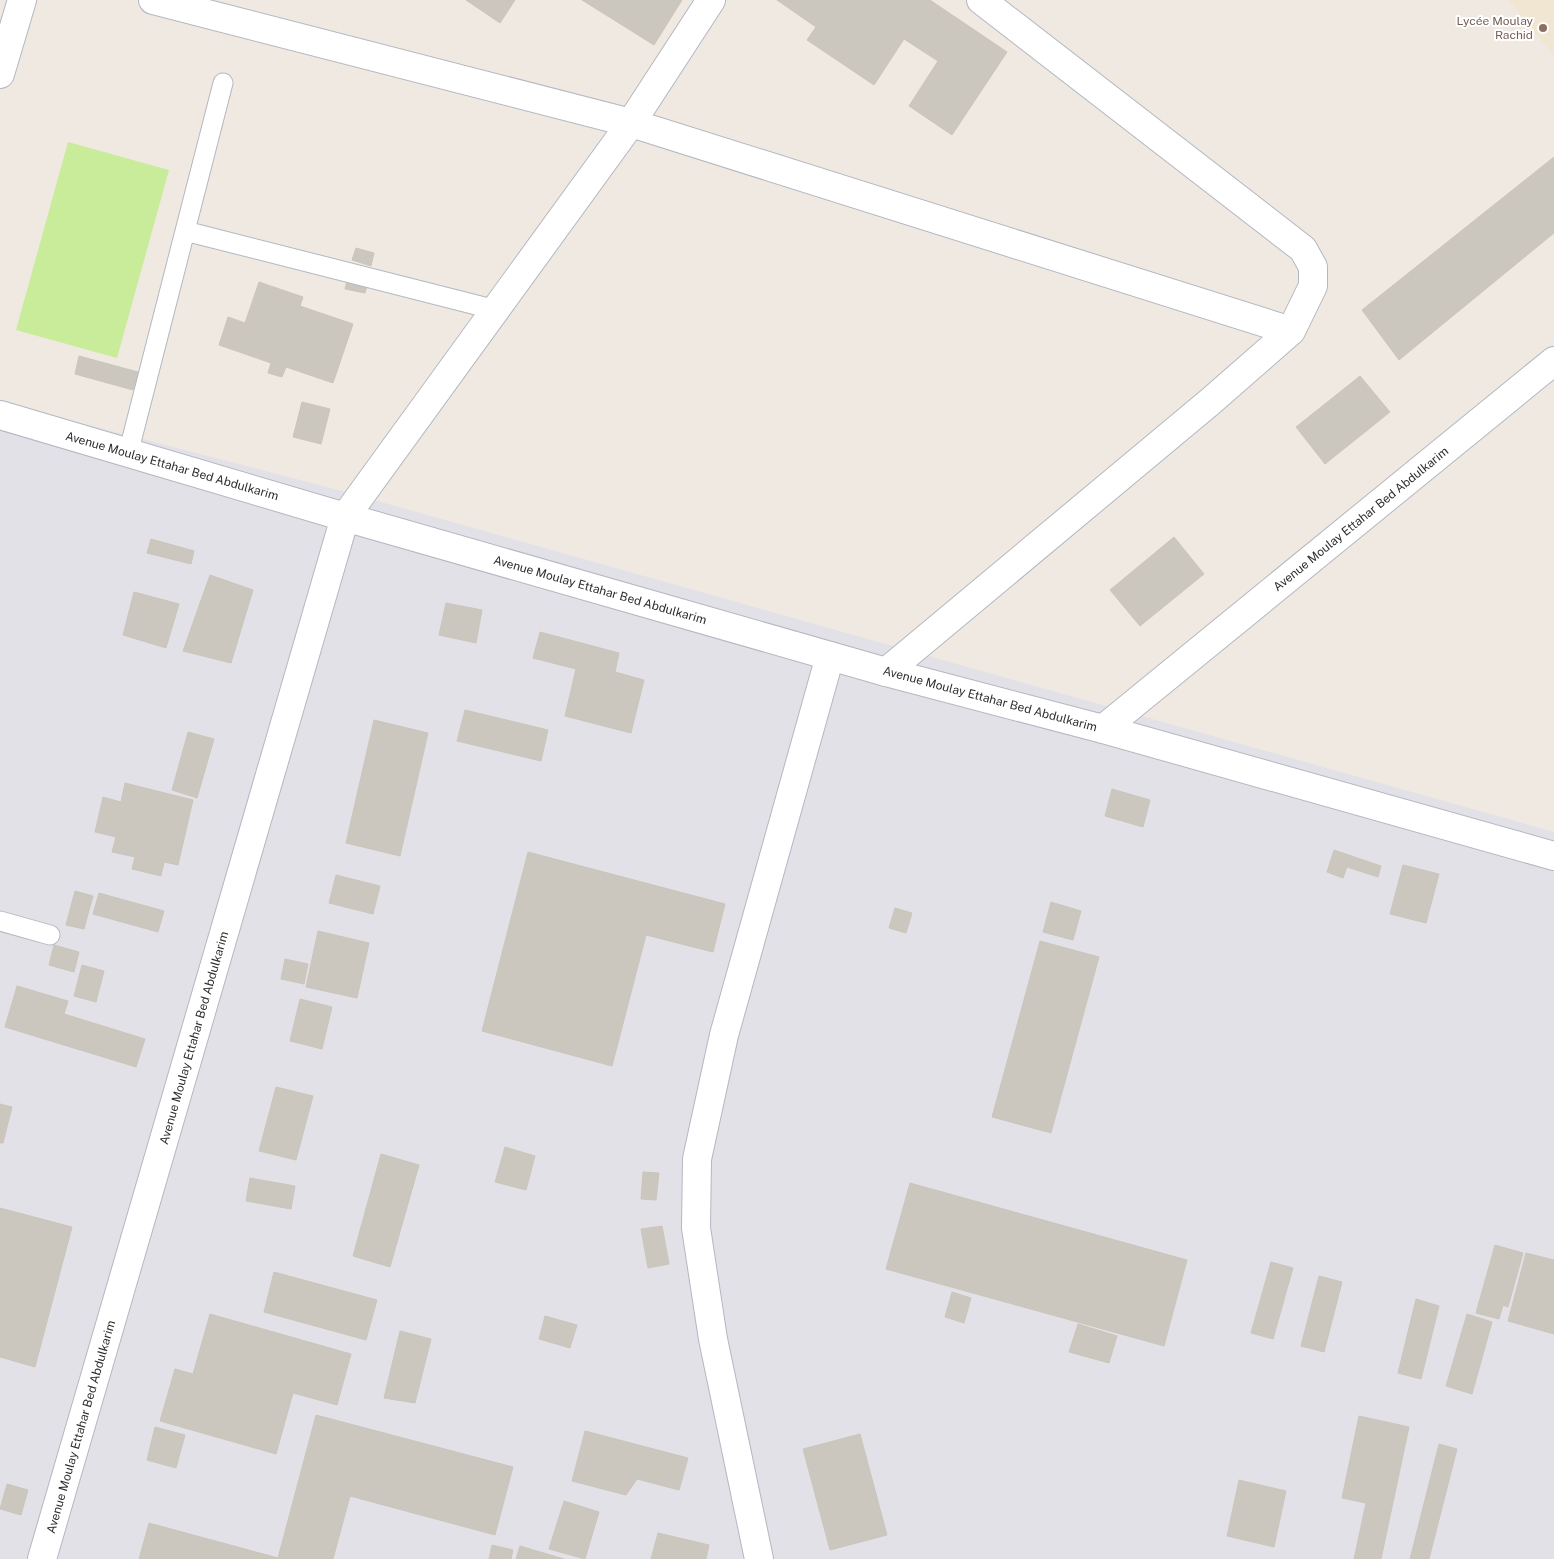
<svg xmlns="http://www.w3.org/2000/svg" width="1554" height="1559" viewBox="0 0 1554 1559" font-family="'Public Sans',sans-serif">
<rect width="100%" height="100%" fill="#efe9e1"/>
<path fill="#e3e1e8" d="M0 402 342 491 1554 832V1559H0Z"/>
<path fill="#f0e6d1" d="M1509 0H1554V56Z"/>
<path fill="#c9ec9a" d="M68 142 169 170 117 358 16 330Z"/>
<path fill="#cbc7bf" stroke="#cbc5ba" d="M466 0H515L500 23Z
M582 0H682L654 45Z
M777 0H930L1007 52 952 135 909 106 938 61 904 39 874 85 807 40 816 27Z
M1554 157V233L1399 360 1362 310Z
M356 248 374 253 371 266 352 260Z
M348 277 368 282 365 293 345 289Z
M259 282 303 297 300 306 353 324 333 383 286 367 282 377 268 373 271 363 219 345 228 317 245 323Z
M79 356 138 372 133 390 75 374Z
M1360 376 1390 412 1325 464 1296 427Z
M302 402 330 409 321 444 293 437Z
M1174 537 1204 574 1140 626 1110 590Z
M151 539 194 551 191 564 147 553Z
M210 575 253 590 231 663 183 651Z
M134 592 179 604 166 648 123 635Z
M446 603 482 610 476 643 439 635Z
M540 632 619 653 615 672 644 680 631 733 565 716 576 669 533 658Z
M465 710 548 730 541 761 457 741Z
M374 720 428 733 400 856 346 843Z
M188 732 214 739 197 798 172 790Z
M125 783 193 800 178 865 164 862 161 876 132 869 135 857 112 852 116 837 95 832 103 797 121 802Z
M1112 789 1150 800 1143 827 1105 816Z
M1334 850 1381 866 1378 877 1347 867 1343 878 1327 872Z
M528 852 725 904 713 952 646 935 612 1066 482 1031Z
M1403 865 1439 874 1426 923 1390 914Z
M336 875 380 886 373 914 329 903Z
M75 891 93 896 84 929 66 925Z
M99 893 164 911 158 932 93 914Z
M1051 902 1081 911 1073 940 1043 932Z
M895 908 912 913 906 933 889 928Z
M318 931 369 943 357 998 306 987Z
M1040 941 1099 957 1051 1133 992 1117Z
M54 945 79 952 74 972 49 965Z
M285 959 308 964 304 984 281 979Z
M82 965 104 971 96 1002 74 996Z
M17 986 68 1001 64 1014 145 1039 136 1067 5 1027Z
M300 999 332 1007 322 1049 290 1041Z
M276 1087 313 1096 296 1160 259 1151Z
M0 1104 12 1107 3 1143H0Z
M505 1147 535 1156 526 1190 495 1182Z
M381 1154 419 1165 390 1267 353 1256Z
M643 1172 659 1173 656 1200 641 1199Z
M250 1178 295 1186 291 1209 246 1201Z
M910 1183 1187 1260 1164 1346 886 1269Z
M0 1208 72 1227 35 1367 0 1357Z
M662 1226 669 1264 648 1268 641 1229Z
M1495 1245 1523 1253 1508 1307 1503 1305 1499 1319 1476 1313Z
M1526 1253 1554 1260V1334L1508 1321Z
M1271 1262 1293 1268 1273 1339 1251 1333Z
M274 1272 377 1300 366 1340 264 1312Z
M1319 1276 1342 1282 1324 1352 1301 1346Z
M952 1292 971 1298 964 1323 945 1317Z
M1416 1299 1439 1306 1421 1379 1398 1373Z
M210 1314 351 1354 337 1405 293 1393 276 1454 160 1421 175 1369 193 1374Z
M1467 1314 1492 1322 1472 1394 1446 1386Z
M545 1316 577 1325 570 1348 539 1339Z
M1078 1324 1117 1336 1109 1363 1069 1352Z
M400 1331 431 1339 415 1403 384 1398Z
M316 1415 513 1467 495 1535 350 1496 333 1559H139L149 1523 278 1558Z
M1359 1416 1409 1427 1381 1559H1354L1366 1503 1342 1498Z
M155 1427 185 1435 176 1468 147 1460Z
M585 1431 688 1458 679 1490 637 1479 626 1495 572 1481Z
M860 1434 887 1535 830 1550 803 1449Z
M1439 1444 1457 1449 1429 1559H1410Z
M1239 1480 1286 1491 1274 1547 1227 1536Z
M7 1484 28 1490 21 1515 0 1509Z
M564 1501 599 1512 585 1559 549 1549Z
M658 1533 709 1545 706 1559H651Z
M492 1545 513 1550 511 1559H489Z
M520 1546 564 1559H516Z"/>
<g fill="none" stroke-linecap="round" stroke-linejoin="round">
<defs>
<path id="lane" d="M185 231 223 83
M128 454 185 231 496 310
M0 921 50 935"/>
<path id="street" d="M153 0 631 123 1291 331
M0 74 22 0
M886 672 1211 401 1291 331 1313 286V267L1303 249 981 0
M1103 729 1554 361
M42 1559 345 517 631 123 711 0
M759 1559 713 1339 696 1228 697 1159 724 1035 830 656"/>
<path id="secondary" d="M0 415 345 517 886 672 1103 729 1554 856"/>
</defs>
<use href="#lane" stroke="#b4b7c1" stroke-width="21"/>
<use href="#street" stroke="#b4b7c1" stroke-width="30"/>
<use href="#secondary" stroke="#b4b7c1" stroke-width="30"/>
<use href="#lane" stroke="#fff" stroke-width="19"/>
<use href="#street" stroke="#fff" stroke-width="28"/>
<use href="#secondary" stroke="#fff" stroke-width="28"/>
</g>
<circle fill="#8d6e63" stroke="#fff" stroke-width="2" cx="1543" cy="28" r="5"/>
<g text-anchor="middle" stroke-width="4" stroke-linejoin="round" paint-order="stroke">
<g font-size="12" fill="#785e54" stroke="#fff" text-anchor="end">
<text x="1533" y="25">Lycée Moulay<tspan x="1533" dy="14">Rachid</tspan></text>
</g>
<g font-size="12" fill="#2e2e2e" stroke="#fff">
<text transform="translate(172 466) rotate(16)" y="4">Avenue Moulay Ettahar Bed Abdulkarim</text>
<text transform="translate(1361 519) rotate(-39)" y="4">Avenue Moulay Ettahar Bed Abdulkarim</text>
<text transform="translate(600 590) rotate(16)" y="4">Avenue Moulay Ettahar Bed Abdulkarim</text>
<text transform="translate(990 699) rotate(15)" y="4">Avenue Moulay Ettahar Bed Abdulkarim</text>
<text transform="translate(194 1038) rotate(-74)" y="4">Avenue Moulay Ettahar Bed Abdulkarim</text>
<text transform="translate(81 1427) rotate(-74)" y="4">Avenue Moulay Ettahar Bed Abdulkarim</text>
</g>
</g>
</svg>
